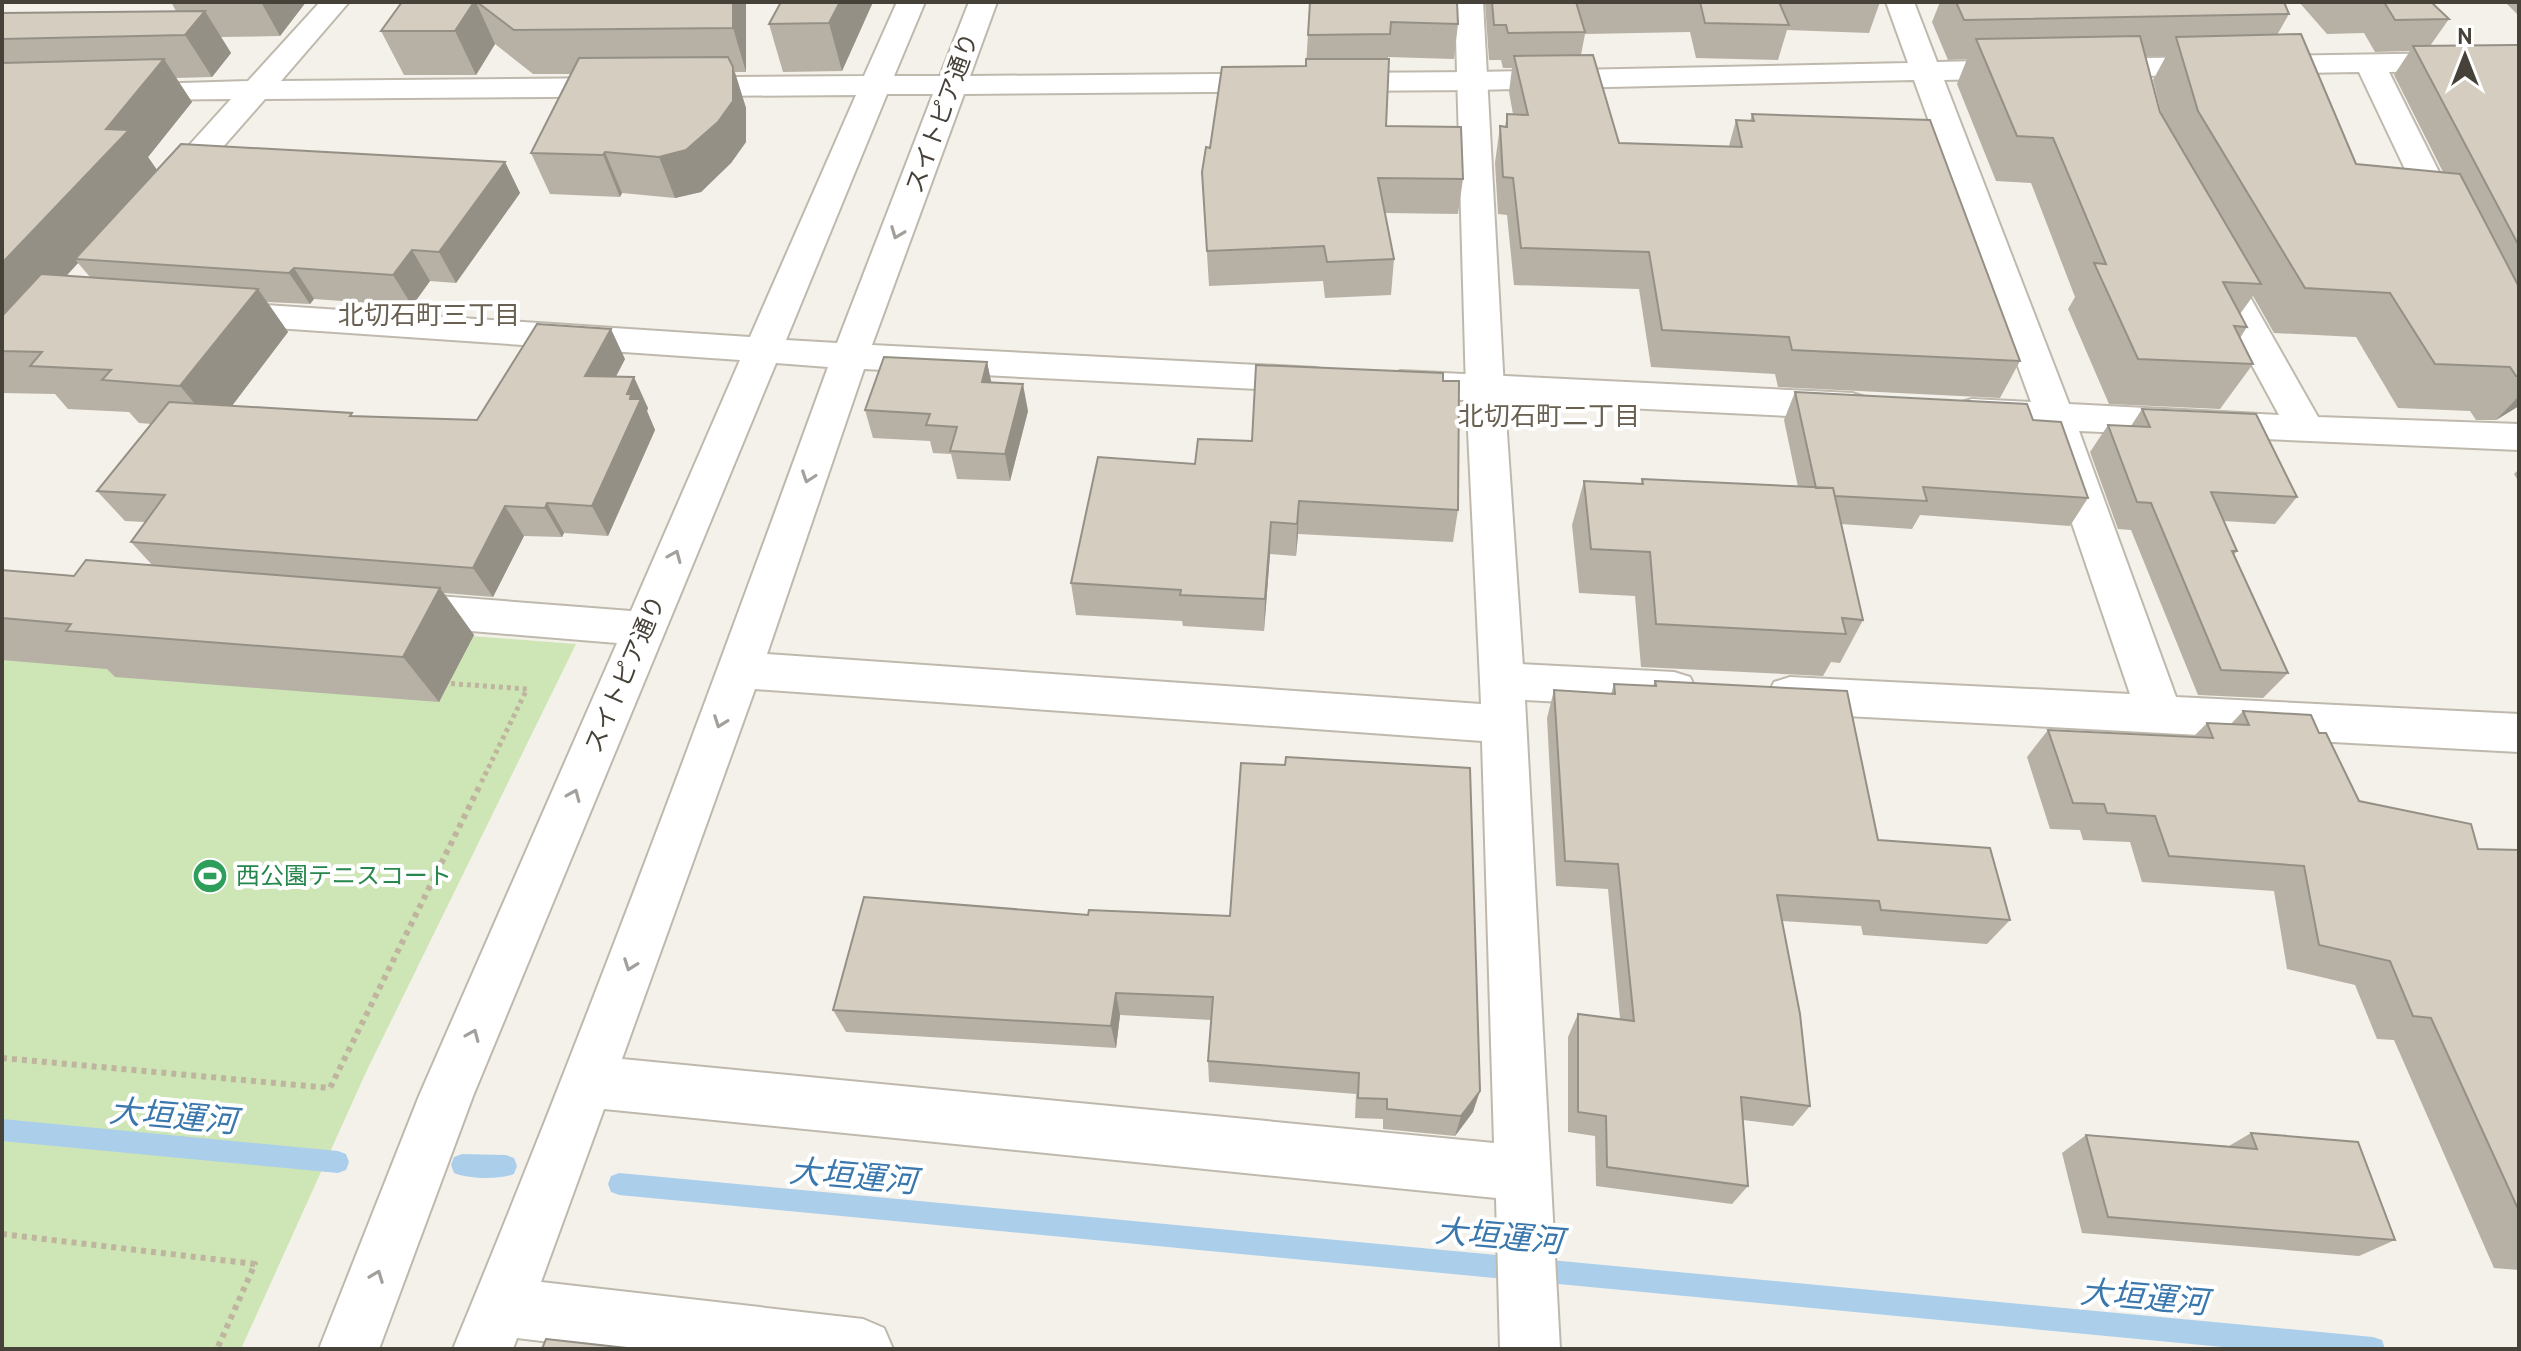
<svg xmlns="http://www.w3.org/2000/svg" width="2521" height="1351" viewBox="0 0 2521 1351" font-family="Overpass,'Noto Sans JP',sans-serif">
<rect width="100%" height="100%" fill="#f4f1ea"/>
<path fill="#cee5b6" d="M2 600 576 644 367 1070 241 1349H2Z"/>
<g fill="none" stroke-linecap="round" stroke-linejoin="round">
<path fill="#abcfeb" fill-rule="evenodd" d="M2 1119 338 1151 346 1154 349 1162 346 1170 338 1173 2 1141Z
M462 1154 506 1155 514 1158 517 1166 514 1174C499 1180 469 1179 454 1173L451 1165 454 1157Z
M619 1173 2373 1337 2382 1340 2385 1349H2244L619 1195 611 1192 608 1184 611 1176Z"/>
<defs>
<path id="minor" d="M320 2H349L281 81 864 76 897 2H925L894 76H940L969 2H997L970 76 1475 72 1908 63 1886 2H1914L1937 62 2021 60 2032 63 2036 69 2032 75 2021 78 1944 80 2069 404 2279 415 2195 260 2200 252 2212 249 2224 252 2229 260 2318 417 2519 424V450L2079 431 2176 697 2519 714V752L1790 713 1774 708 1768 695 1774 682 1790 677 2130 694 2040 429 1972 425 1959 421 1953 412 1959 403 1972 399 2031 402 1914 80 1475 90 964 94 872 345 1316 368 1329 371 1335 380 1329 389 1316 392 864 369 767 654 1481 704 1480 681 1486 669 1502 663 1674 672 1690 677 1696 690 1690 703 1674 708 1525 700 1560 1349H1500L1496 1198 604 1109 541 1282 863 1319 884 1328 893 1349H608L517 1338 513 1349H453C587 1025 708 697 828 367L776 363 473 1096 379 1349H319L419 1096 617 643 399 625 384 621 378 609 384 597 399 593 631 611 740 360 219 324 206 321 201 313 206 305 219 302 750 337 856 95 265 99 179 197 167 200 155 197 151 190 155 183 231 99 126 100 115 97 111 91 115 85 248 81ZM887 94H933L837 343 786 340ZM755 689 1482 741 1494 1143 622 1059Z
M2519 52V70L2389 72 2465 224 2460 231 2448 234 2436 231 2431 224 2359 72 2089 77 2078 74 2074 68 2078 62 2089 59Z
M1401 371 1852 393 1865 397 1871 406 1865 415 1852 419 1401 397 1388 393 1382 384 1388 375Z"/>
<path id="tertiary" d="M1455 2H1483L1504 389 1524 681 1518 693 1502 699 1486 693 1480 681 1466 389Z"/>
</defs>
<use href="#minor" stroke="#bfb9ad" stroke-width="4"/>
<use href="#tertiary" stroke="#bfb9ad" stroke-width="4"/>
<path stroke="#bfb59f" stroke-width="5" stroke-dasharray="4 4" stroke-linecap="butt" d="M443 683 527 689 480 785"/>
<path stroke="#bfb59f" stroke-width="6" stroke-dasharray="5 5" stroke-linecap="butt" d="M2 1058 330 1088 481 783
M2 1234 255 1264 217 1349"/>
<use href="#minor" fill="#fff" fill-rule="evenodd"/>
<use href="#tertiary" fill="#fff" fill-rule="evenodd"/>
</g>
<path fill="#b7b0a5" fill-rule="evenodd" d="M171 2H306L280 36 221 37 231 53 212 77 176 78 192 102 148 157 157 170 505 162 520 193 456 283 430 281 412 306 314 299 310 304 267 302 288 332 232 406 354 416 477 420 625 359 616 377 648 408 647 411 655 430 608 536 564 533 562 537 524 536 493 597 444 593 474 635 439 702 115 677 107 669 2 660V570L74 576 153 566 131 542 145 522 125 521 97 491 152 424 139 423 129 412 68 409 55 394 2 393V13L176 11ZM78 263 90 277 66 276Z
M402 2H746V72H735L746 108V142L731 163 701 192 675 198 622 193 620 197 550 194 531 153 571 74H533L495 44 476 75H404L381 31Z
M781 2H873L842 71 783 72 769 24Z
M1310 2 1458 24 1454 59 1388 57 1386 126 1463 179 1458 214 1385 213 1394 259 1391 295 1325 298 1323 281 1209 286 1202 172 1210 148 1306 66Z
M1485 2H1880L1869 33 1787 30 1778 60 1696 58 1690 32 1585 34 1581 55 1619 143 1729 146 1736 120 1750 121 1752 114 2020 361 2000 398 1778 387 1775 374 1651 367 1639 289 1514 285 1507 215 1498 214 1495 163 1500 126 1505 127 1507 114H1513L1509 92 1512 68H1503L1501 60H1489Z
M1940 2H2284L2289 14 2277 35 2356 164 2443 172 2394 75 2410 51 2375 52 2364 33 2327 34 2299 2H2431L2449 19 2430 46 2519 45V406L2496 420H2476L2470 411 2398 408 2356 337 2274 333 2253 296 2240 314 2247 327 2240 338 2253 364 2220 409 2109 404 2068 309 2075 297 2031 183 1996 181 1957 84 1967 59 1948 60 1932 22ZM2145 56H2166L2153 80 2162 116 2160 112Z
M2505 2H2519V16Z
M987 362 991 382 1028 411 1010 481 957 479 951 454 933 453 930 441 873 438 865 410Z
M1443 381 1458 510 1453 542 1298 534 1296 556 1270 554 1264 631 1183 626 1182 621 1076 615 1071 583 1195 464 1252 441Z
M1795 392 2033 420 2088 498 2070 526 1920 515 1912 529 1841 524 1863 620 1840 663 1831 662 1823 676 1641 667 1635 596 1579 593 1572 525 1584 481 1641 483 1642 479 1798 487 1784 420Z
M2142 409 2297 497 2275 524 2223 521 2237 551 2234 555 2288 673 2263 698 2198 695 2131 530 2118 529 2090 452 2108 425 2131 426Z
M2519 469V482L2514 474Z
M1655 681 1878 840 2010 920 1987 944 1863 935 1861 926 1782 921 1810 1106 1793 1126 1743 1120 1748 1186 1732 1204 1596 1186 1595 1136 1568 1132V1037L1578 1014 1620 1019 1608 889 1556 886 1547 718 1554 690 1611 694 1614 684 1653 686Z
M2243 711 2319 733 2359 801 2478 849 2519 850V1270L2494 1268 2394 1040 2377 1039 2355 985 2287 969 2274 891 2142 882 2130 842 2083 840 2080 830 2050 829 2027 757 2048 730 2193 737 2207 723 2231 724Z
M1088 915 1473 1112 1455 1136 1383 1129V1119L1355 1118 1356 1094 1209 1082 1208 1061 1211 1020 1120 1015 1116 1048 846 1032 833 1010Z
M2251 1133 2395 1240 2359 1256 2082 1233 2062 1153 2086 1135 2229 1146Z"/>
<path fill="#959086" d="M261 2H306L280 36Z
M474 2H476L495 44 476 75 455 31Z
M733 2H746V72L733 28Z
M840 2H873L842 71 829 23Z
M205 11 231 53 212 77 185 35Z
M164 59 192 102 148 157 159 173 75 259 78 263 2 347V263L106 129Z
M733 67 746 108V142L731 163 701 192 675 198 659 157Z
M605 152 622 193 620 197 603 155Z
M505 162 520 193 456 283 439 252Z
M412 250 430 281 412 306 393 275Z
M294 268 314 299 310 304 289 273Z
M258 289 288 332 215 428 180 386Z
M611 329 625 359 600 406 585 376Z
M987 362 993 390 982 382Z
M634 377 648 408 647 411 655 430 608 536 592 506 627 394Z
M1023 384 1028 411 1010 481 1005 454Z
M2519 396V406L2496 420Z
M1299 501 1298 534 1296 556 1297 524Z
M547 503 564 533 562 537 545 508Z
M505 506 524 536 493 597 473 568Z
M1271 522 1270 554 1264 631 1265 599Z
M440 588 474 635 439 702 403 657Z
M1116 993 1120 1015 1116 1048 1111 1026Z
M1480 1091 1473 1112 1455 1136 1461 1116Z"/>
<path fill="#d5cdc0" stroke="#959086" stroke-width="2" d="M402 2H474L455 31H381Z
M477 2H733V28L514 30Z
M781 2H840L829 23 769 24Z
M1310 2H1457L1458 24 1391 22 1390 34 1308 35Z
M1492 2H1576L1585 32 1508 33 1506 25H1494Z
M1700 2H1779L1789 25 1705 23Z
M1956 2H2284L2289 14 1964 20Z
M2346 2H2431L2449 19 2395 20 2384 2Z
M205 11 185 35 2 39V13Z
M2301 34 2356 164 2460 174 2519 287V376H2516L2510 367 2435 364 2390 293 2305 288 2198 111 2176 37Z
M2140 36 2160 112 2261 284 2223 282 2247 327 2234 326 2253 364 2138 359 2094 263 2106 264 2053 138 2017 136 1976 39Z
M2514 45H2519V246L2413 46Z
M1593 55 1619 143 1742 147 1736 120 1754 121 1752 114 1930 120 2020 361 1792 350 1789 337 1662 330 1649 252 1521 248 1513 178 1503 177 1500 126 1507 127V114L1528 115 1514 56Z
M728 57 733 67V101L718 122 686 150 659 157 605 152 603 155 531 153 579 58Z
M164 59 106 129 129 130 2 263V63Z
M1306 59H1389L1386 126 1461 127 1463 179 1378 178 1394 259 1327 262 1324 246 1207 251 1202 172 1206 147 1210 148 1222 67 1306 66Z
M181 144 505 162 439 252 412 250 393 275 294 268 289 273 75 259Z
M41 274 258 289 180 386 102 380 111 370 30 366 42 352 2 351V316Z
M537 324 611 329 585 376 634 377 627 394H631L630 399H641L592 506 547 503 545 508 505 506 473 568 131 542 165 495 97 491 169 402 352 413 350 416 477 420Z
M884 357 987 362 982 382 1023 384 1005 454 950 451 957 427 926 425 930 414 865 410Z
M1256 365 1443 373V381H1459L1458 510 1299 501 1297 524 1271 522 1265 599 1180 595 1181 590 1071 583 1098 457 1195 464 1198 439 1252 441Z
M1795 392 2027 404 2033 420 2061 422 2088 498 1923 487 1927 501 1835 496 1833 488H1816Z
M2142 409 2256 414 2297 497 2211 492 2237 551H2232L2288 673 2221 670 2151 503 2137 502 2108 425 2150 427Z
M1642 479 1833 488 1863 620 1842 618 1846 634 1656 624 1650 552 1591 549 1584 481 1643 484Z
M86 560 440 588 403 657 66 631 71 624 2 618V570L74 576Z
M1655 681 1847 691 1878 840 1990 848 2010 920 1881 910 1879 901 1777 895 1800 1014 1810 1106 1741 1097 1748 1186 1607 1167 1606 1116 1578 1112V1014L1634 1021 1618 864 1565 861 1554 690 1615 694 1614 684 1656 686Z
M2243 711 2311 715 2319 733H2326L2359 801 2471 824 2478 849 2519 850V1211L2431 1018 2413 1016 2390 961 2319 945 2304 866 2169 856 2155 816 2107 813 2104 804 2073 803 2048 730 2213 738 2207 723 2249 725Z
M1286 757 1470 768 1480 1091 1461 1116 1387 1109V1099L1358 1098 1359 1073 1208 1061 1213 997 1116 993 1111 1026 833 1010 864 897 1088 915 1089 910 1230 916 1241 763 1285 765Z
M2251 1133 2358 1142 2395 1240 2108 1217 2086 1135 2257 1149Z
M546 1339 636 1349H542Z"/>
<defs><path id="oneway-chevron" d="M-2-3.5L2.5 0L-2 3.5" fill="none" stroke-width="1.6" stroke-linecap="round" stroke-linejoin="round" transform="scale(2)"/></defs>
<g stroke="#a3a09c">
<use href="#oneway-chevron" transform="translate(897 233) rotate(111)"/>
<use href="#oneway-chevron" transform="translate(808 477) rotate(109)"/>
<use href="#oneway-chevron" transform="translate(675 556) rotate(-67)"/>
<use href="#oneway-chevron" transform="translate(720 722) rotate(110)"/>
<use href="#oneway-chevron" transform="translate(574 795) rotate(-67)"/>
<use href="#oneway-chevron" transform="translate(630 965) rotate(110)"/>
<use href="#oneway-chevron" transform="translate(473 1035) rotate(-67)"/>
<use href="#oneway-chevron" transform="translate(377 1276) rotate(-69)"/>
</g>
<defs>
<symbol id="stadium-disc" viewBox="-11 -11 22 22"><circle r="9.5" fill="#2e9e5b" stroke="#fff"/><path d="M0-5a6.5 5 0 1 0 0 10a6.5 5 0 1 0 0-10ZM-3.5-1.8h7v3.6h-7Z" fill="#fff"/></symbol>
</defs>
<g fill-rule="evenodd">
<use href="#stadium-disc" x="190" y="856" width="40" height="40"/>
</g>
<g text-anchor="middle" stroke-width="8" stroke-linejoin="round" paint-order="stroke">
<g font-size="24" fill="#474239" stroke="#fff">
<text transform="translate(942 113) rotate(-70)" y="8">スイトピア通り</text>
<text transform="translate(625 674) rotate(-67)" y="8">スイトピア通り</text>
</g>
<g font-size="24" fill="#27864d" stroke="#fff" text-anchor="start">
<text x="236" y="884">西公園テニスコート</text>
</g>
<g font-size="26" fill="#696051" stroke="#fff">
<text x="429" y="324">北切石町三丁目</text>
<text x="1549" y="425">北切石町二丁目</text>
</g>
<g font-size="32" font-style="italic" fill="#3977ac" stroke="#fff">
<text transform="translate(173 1116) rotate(5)" y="11">大垣運河</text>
<text transform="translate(853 1176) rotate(5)" y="11">大垣運河</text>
<text transform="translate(1499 1236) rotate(5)" y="11">大垣運河</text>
<text transform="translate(2144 1297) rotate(5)" y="11">大垣運河</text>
</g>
</g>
<rect width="2521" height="1351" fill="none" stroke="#474239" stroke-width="8"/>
<g transform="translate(2465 56)" stroke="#ffffff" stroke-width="6" paint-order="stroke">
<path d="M0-6L14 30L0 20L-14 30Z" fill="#474239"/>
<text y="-12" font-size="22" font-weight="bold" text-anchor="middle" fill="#474239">N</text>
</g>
</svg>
